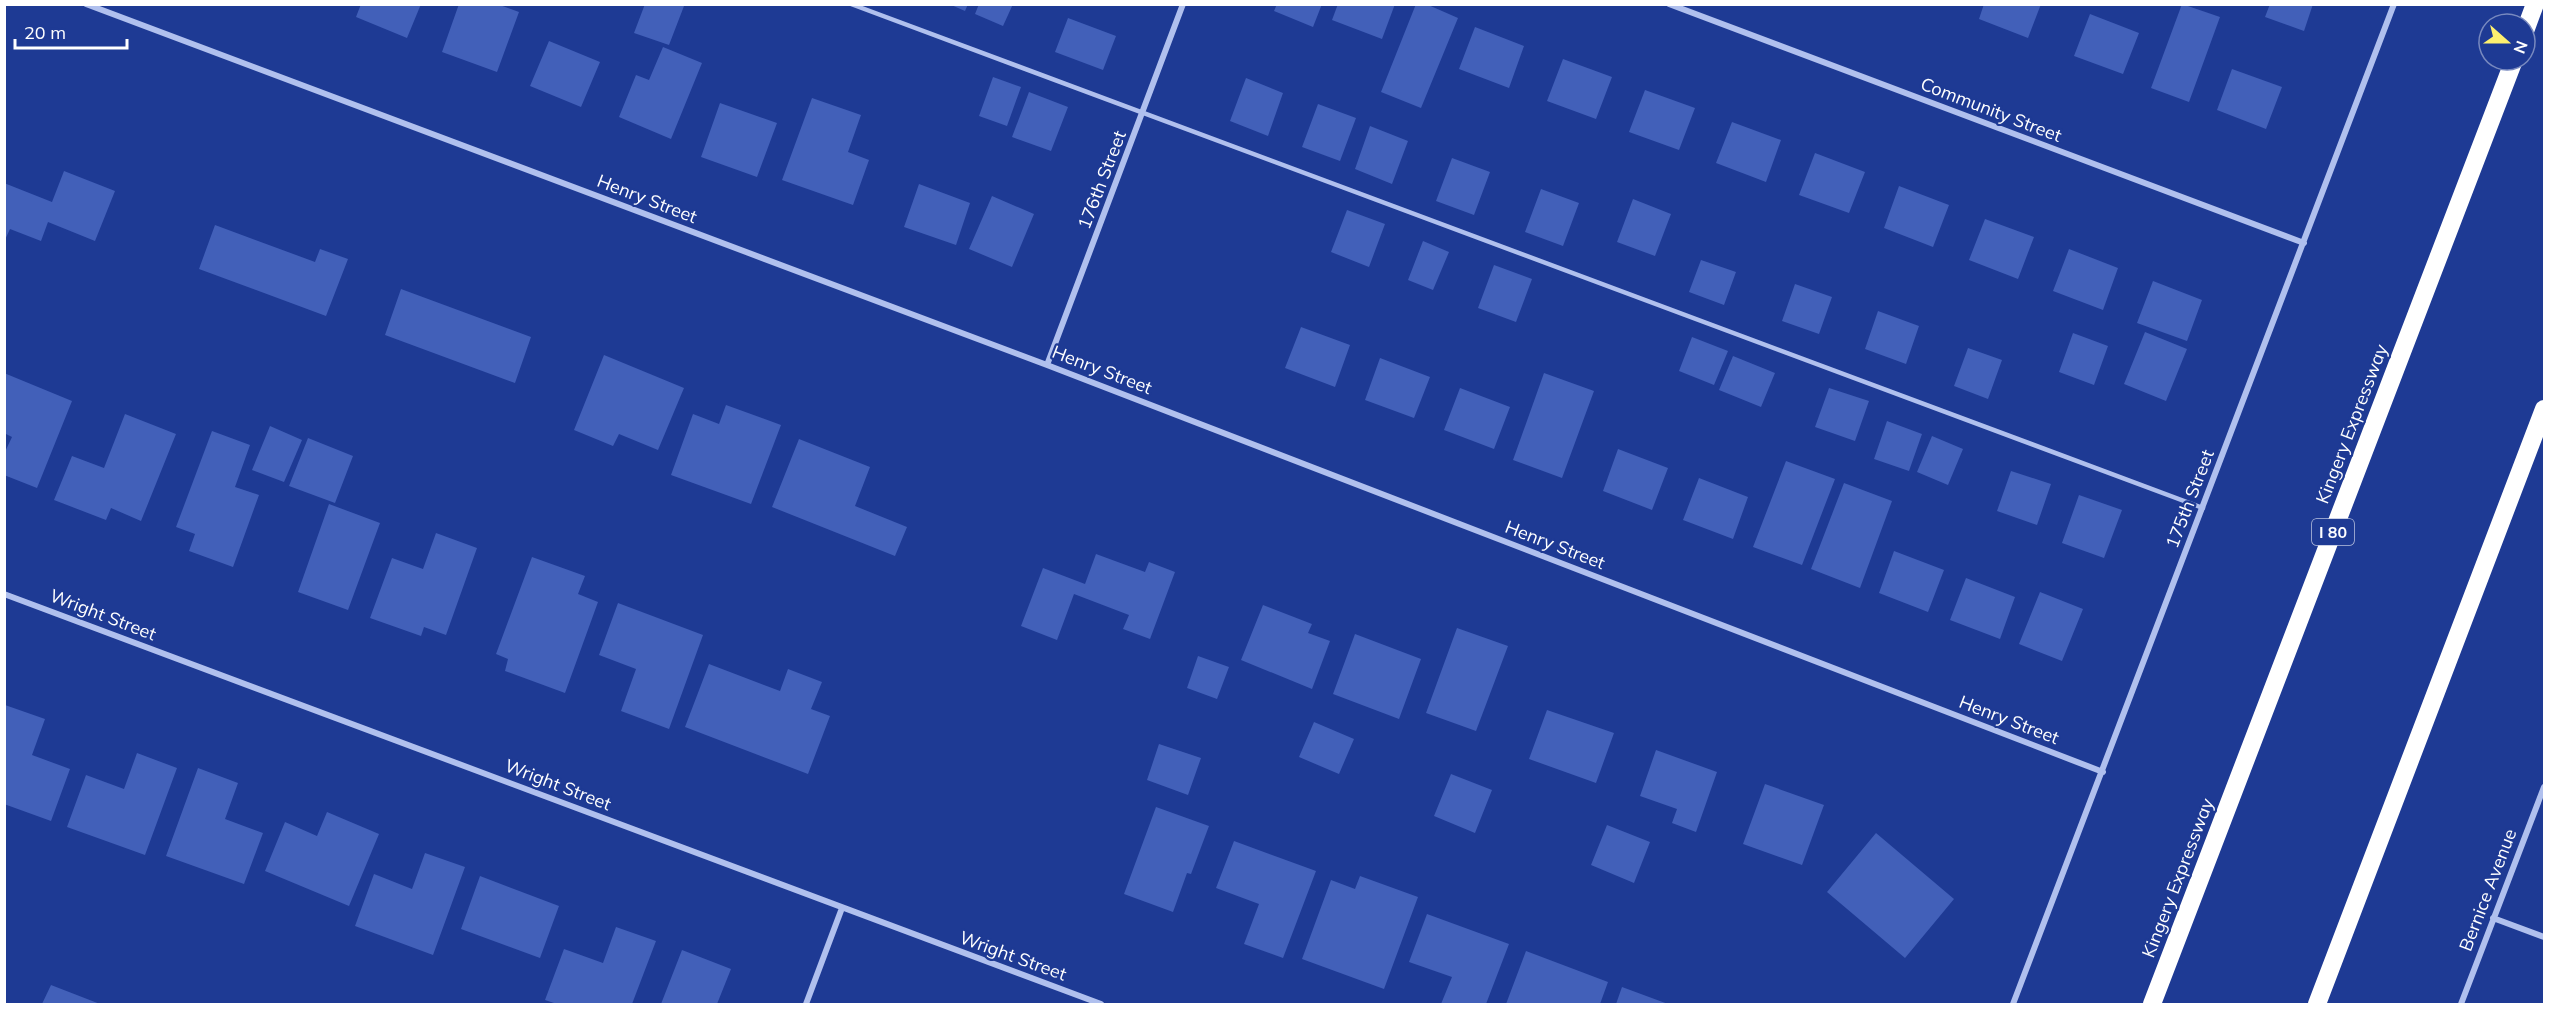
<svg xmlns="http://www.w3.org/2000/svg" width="2549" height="1009" viewBox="0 0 2549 1009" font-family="Mulish,sans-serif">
<rect width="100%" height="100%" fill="#1e3a94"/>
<path fill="#4260b9" d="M361 4H421L407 38 356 17Z
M459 4H497L519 12 497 72 442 52Z
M645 4 684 6 669 45 634 33Z
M949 4H968L965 11Z
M979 4H1013L1003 26 975 14Z
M1277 4H1322L1313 27 1274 11Z
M1338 4H1395L1382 39 1332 20Z
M1416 4H1426L1458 18 1421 108 1381 92Z
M1984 4H2041L2028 38 1979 19Z
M2182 4 2220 17 2189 102 2151 88Z
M2270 4H2313L2304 31 2265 17Z
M2090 14 2139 33 2123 74 2074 56Z
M1068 18 1116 36 1103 70 1055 52Z
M1475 27 1524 46 1509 88 1459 69Z
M549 41 600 62 581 107 530 86Z
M663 47 702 63 671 139 619 117 636 75 649 80Z
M1563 59 1612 77 1596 119 1547 101Z
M2232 69 2282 87 2266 129 2217 110Z
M993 77 1021 87 1007 126 979 116Z
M1246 78 1283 93 1268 136 1230 121Z
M1645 90 1695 108 1679 150 1629 132Z
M1029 92 1068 107 1051 151 1012 137Z
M812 98 861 115 848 152 869 160 853 205 782 180Z
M720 103 777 123 757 177 701 157Z
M1318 104 1356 118 1340 161 1302 147Z
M1732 122 1781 140 1766 182 1716 163Z
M1370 126 1408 141 1392 184 1355 169Z
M1815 153 1865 172 1849 213 1799 195Z
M1452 158 1490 172 1474 215 1436 201Z
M64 171 115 191 95 241 48 222 41 241 10 229 4 242V183L52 202Z
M919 184 970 203 956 245 904 227Z
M1899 186 1949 205 1933 247 1884 228Z
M1541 189 1579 203 1563 246 1525 232Z
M992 196 1034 214 1012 267 969 249Z
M1633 199 1671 214 1655 256 1617 242Z
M1347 210 1385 224 1369 267 1331 252Z
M1985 219 2034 237 2018 279 1969 260Z
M215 225 315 262 320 249 348 259 326 316 199 269Z
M1423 241 1449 252 1433 290 1408 280Z
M2069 249 2118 268 2103 310 2053 291Z
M1701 260 1736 272 1724 305 1689 292Z
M1494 265 1532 279 1516 322 1478 308Z
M2153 281 2202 300 2187 341 2137 323Z
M1795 284 1832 297 1819 334 1782 321Z
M401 289 531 337 515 383 385 335Z
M1878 311 1919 326 1906 364 1865 349Z
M1301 327 1350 345 1335 387 1285 368Z
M2145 332 2187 349 2166 401 2124 384Z
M2073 333 2108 346 2094 385 2059 372Z
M1692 337 1728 351 1714 385 1679 371Z
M1968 348 2002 360 1988 399 1954 386Z
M604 355 684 388 658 450 619 434 613 446 574 430Z
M1733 356 1775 373 1761 407 1719 390Z
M1380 358 1430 377 1414 418 1365 400Z
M4 373 72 401 37 488 4 475V454L12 437 4 433Z
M1544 373 1594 391 1562 478 1513 460Z
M1460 388 1510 407 1494 449 1444 430Z
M1829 388 1869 401 1855 441 1815 427Z
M726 405 781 425 751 504 671 475 693 414 719 424Z
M125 414 176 434 141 521 111 508 106 520 54 500 72 456 104 468Z
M1887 421 1922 434 1909 471 1874 459Z
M270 426 302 440 284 482 252 470Z
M212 431 250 445 235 487 259 495 233 567 189 551 195 534 176 527Z
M1932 436 1963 449 1948 485 1917 472Z
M308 438 353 456 335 503 289 486Z
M799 439 870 467 855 506 907 527 895 556 772 507Z
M1618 449 1668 468 1652 510 1603 491Z
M1786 461 1835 479 1802 565 1753 547Z
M2011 471 2051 484 2037 525 1997 511Z
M1699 478 1748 497 1733 539 1683 520Z
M1844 483 1892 501 1860 588 1811 569Z
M2079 495 2122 510 2104 558 2062 543Z
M329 504 380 523 348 610 298 592Z
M436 533 477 548 446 635 424 627 421 636 370 618 392 558 423 569Z
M1894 551 1944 570 1928 612 1879 593Z
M1096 554 1145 572 1149 562 1175 572 1150 639 1123 629 1129 615 1074 594 1057 640 1021 626 1043 568 1085 584Z
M532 557 585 576 578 594 598 602 565 693 505 671 508 659 496 654Z
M1966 578 2015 597 2000 639 1950 620Z
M2040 592 2083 609 2062 661 2019 644Z
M618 603 703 635 669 729 621 711 636 669 599 655Z
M1263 605 1312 624 1308 633 1330 641 1312 689 1241 660Z
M1457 628 1508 646 1476 731 1426 713Z
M1355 634 1421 659 1399 719 1333 694Z
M1198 656 1229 667 1217 699 1187 688Z
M709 664 780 691 788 669 822 682 811 709 830 716 808 774 685 727Z
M5 705 45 719 32 755 70 769 51 821 4 804Z
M1547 710 1614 733 1596 783 1529 759Z
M1314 722 1354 739 1339 774 1299 757Z
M1159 744 1201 758 1188 795 1147 780Z
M1656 750 1717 772 1696 832 1672 823 1677 809 1640 796Z
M137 753 177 768 145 855 67 827 86 775 124 789Z
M198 768 238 783 225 819 263 833 244 884 166 856Z
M1451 774 1492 790 1475 833 1434 816Z
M1765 784 1824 805 1802 865 1743 844Z
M1156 807 1209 826 1191 874 1187 873 1173 912 1124 894Z
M327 812 379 834 349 906 265 871 285 822 317 836Z
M1607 825 1650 842 1634 883 1591 865Z
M1876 833 1954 899 1905 958 1827 892Z
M1234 841 1316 871 1283 958 1244 944 1259 904 1216 888Z
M425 853 465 867 433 955 355 926 374 874 412 889Z
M480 876 559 906 540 958 461 929Z
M1360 876 1418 897 1384 989 1302 959 1331 880 1355 889Z
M1427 914 1509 944 1486 1004H1441L1452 977 1409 962Z
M616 927 656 941 632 1004H557L545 1000 564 949 603 963Z
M682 950 731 969 717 1004H661Z
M1526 951 1608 982 1600 1004H1506Z
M51 985 100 1004H42Z
M1622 987 1668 1004H1616Z"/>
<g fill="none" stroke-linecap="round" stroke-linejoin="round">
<path stroke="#b0c0ee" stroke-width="4.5" d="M851 4 2203 508"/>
<path stroke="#b0c0ee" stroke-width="6" d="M86 4 1047 365 2103 772
M1669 4 2304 243
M1047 365 1183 4
M4 594 1101 1004
M2493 918 2544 937
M806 1004 842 908
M2013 1004 2394 4
M2461 1004 2544 787"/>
<path stroke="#fff" stroke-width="18" d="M2525 31 2535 4
M2152 1004 2514 60
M2317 1004 2544 409"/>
</g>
<g text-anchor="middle" stroke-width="4.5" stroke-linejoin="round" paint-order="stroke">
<rect fill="#1e3a94" stroke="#bcc4df" stroke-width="1.5" x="2312" y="519" width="42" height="26" rx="4.5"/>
<g font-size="16" font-weight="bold" fill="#fff">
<text x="2333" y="538">I 80</text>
</g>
<g font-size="18" fill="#fff" stroke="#1e3a94">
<text transform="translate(1991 110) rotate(21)" y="6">Community Street</text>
<text transform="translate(1102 180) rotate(-69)" y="6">176th Street</text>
<text transform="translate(647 199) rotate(21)" y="6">Henry Street</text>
<text transform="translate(1102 370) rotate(21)" y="6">Henry Street</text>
<text transform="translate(2352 424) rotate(-69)" y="6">Kingery Expressway</text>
<text transform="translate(2190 499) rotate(-69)" y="6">175th Street</text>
<text transform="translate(1555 545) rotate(21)" y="6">Henry Street</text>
<text transform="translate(103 615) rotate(21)" y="6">Wright Street</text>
<text transform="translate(2009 720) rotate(21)" y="6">Henry Street</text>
<text transform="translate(558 785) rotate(21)" y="6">Wright Street</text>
<text transform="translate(2178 878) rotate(-69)" y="6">Kingery Expressway</text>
<text transform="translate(2488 890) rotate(-69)" y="6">Bernice Avenue</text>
<text transform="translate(1013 956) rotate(20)" y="6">Wright Street</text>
</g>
</g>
<rect width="2549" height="1009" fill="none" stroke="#ffffff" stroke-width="12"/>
<g transform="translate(2507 42) rotate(111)"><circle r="28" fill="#1e3a94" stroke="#7889bf" stroke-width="1.5"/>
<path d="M0-4.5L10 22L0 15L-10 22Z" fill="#fdf06f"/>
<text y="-9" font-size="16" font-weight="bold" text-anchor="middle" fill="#ffffff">N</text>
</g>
<path d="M15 39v9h112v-9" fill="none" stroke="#ffffff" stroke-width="3"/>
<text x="24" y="39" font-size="18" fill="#ffffff" stroke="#1e3a94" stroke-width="4.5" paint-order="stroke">20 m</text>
</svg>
